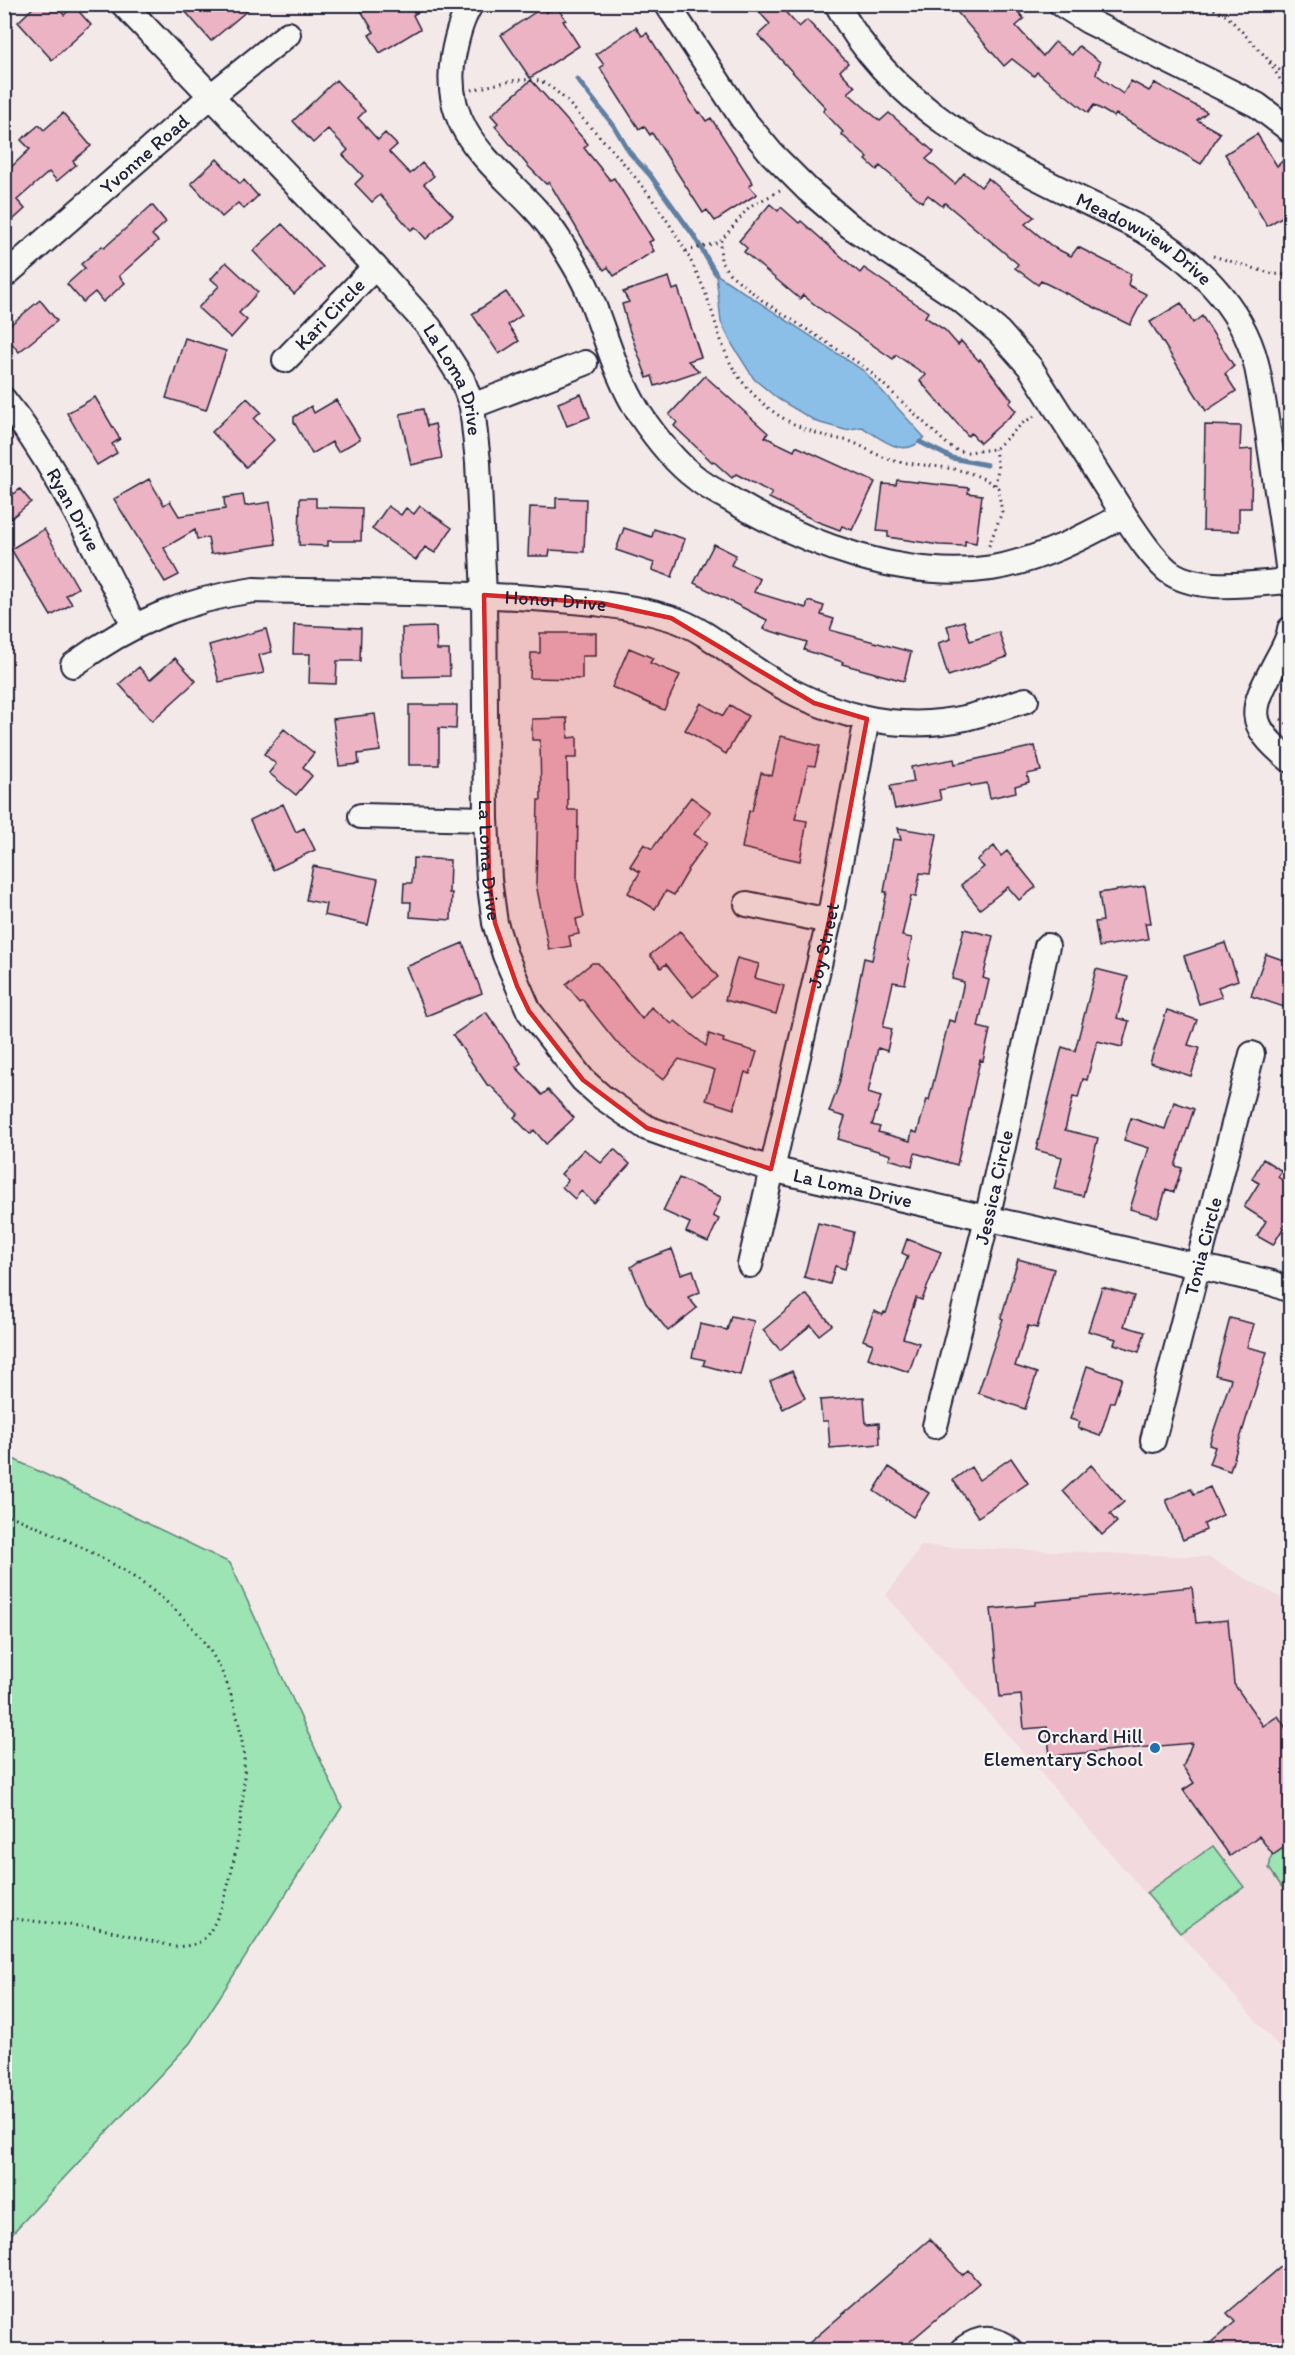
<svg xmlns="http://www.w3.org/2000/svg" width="1295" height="2355" viewBox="0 0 1295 2355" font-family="Itim,sans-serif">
<rect width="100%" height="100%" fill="#f4e9e9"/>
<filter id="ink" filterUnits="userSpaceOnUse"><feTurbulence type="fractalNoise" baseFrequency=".0167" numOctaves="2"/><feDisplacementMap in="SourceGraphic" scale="12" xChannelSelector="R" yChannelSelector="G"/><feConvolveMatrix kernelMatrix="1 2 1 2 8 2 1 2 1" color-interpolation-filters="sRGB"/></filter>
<g filter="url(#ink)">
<path fill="#f2d9de" d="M921 1546 1208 1557 1290 1603V2060L886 1595Z"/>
<path fill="#9ce4b3" stroke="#5f8377" stroke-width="1.5" d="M5 1455 230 1563 342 1807 190 2043 5 2241Z
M1290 1841V1899L1269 1868 1272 1854Z
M1213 1846 1244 1887 1180 1933 1146 1893Z"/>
<path fill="#8bbfe8" stroke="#6180a3" stroke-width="1.5" d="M716 274 864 371 924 437C905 461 882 439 862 427L845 430 817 422 778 399 754 379 733 346 721 322Z"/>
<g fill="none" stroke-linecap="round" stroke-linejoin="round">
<path stroke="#6180a3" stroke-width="5" d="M577 79 614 126 630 153 650 175 694 236 716 274
M920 442 952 458 987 465"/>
</g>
<path fill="#ecb3c4" stroke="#22223b" stroke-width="1.5" d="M37 4H55L64 15 74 6 91 25 52 60 18 22Z
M193 4H255L211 41 185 11Z
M357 4H431L413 15 420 29 380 53 369 35 374 32Z
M752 4H778L799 27 807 20 848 63 840 71 855 87 848 93 880 121 889 113 917 137 934 152 926 159 955 184 964 173 981 187 988 178 1034 217 1025 224 1053 247 1071 256 1078 247 1131 274 1128 285 1146 294 1130 325 1041 281 1038 285 1015 268 1018 264 945 203 942 206 928 195 922 202 880 166 877 170 866 160 868 158 841 134 843 132 823 111 826 108 758 35 770 24Z
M950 4H1012L1024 19 1016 26 1043 56 1055 42 1072 55 1079 46 1100 62 1096 74 1123 94 1131 81 1149 91 1155 83 1207 112 1197 120 1220 133 1201 164 1116 114 1114 117 1094 105 1088 113 1037 72 1034 76 1012 59 1004 66Z
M556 6 566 20 563 21 579 46 530 78 501 35 543 7 546 13Z
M636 27 642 36 647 33 698 113 700 112 706 121 711 118 753 183 749 186 757 194 715 221 707 210 703 213 652 133 650 135 644 126 639 129 600 68 604 65 596 54Z
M336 80 365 111 358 118 378 140 385 133 397 145 389 152 410 174 422 163 434 176 424 184 453 215 426 239 415 227 411 230 380 195 372 202 355 184 363 176 343 155 348 150 328 129 313 143 293 121Z
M531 80 588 144 584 148 610 180 614 178 653 240 649 242 654 251 614 276 608 267 604 270 590 251 549 182 546 184 528 166 495 126 498 123 491 115Z
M63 113 91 146 73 161 76 165 57 181 49 172 17 200 25 209 4 228V174L30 149 21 140 39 125 44 130Z
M1257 134 1277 166 1290 154V212L1267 226 1225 154Z
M217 159 240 184 244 180 258 196 244 209 238 203 222 217 191 183Z
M770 204 778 211 781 207 799 223 801 221 860 273 864 268 928 312 925 317 945 330 958 345 961 341 979 361 980 359 1012 400 1009 403 1016 411 980 443 971 433 968 436 920 381 926 375 896 355 893 359 819 308 803 295 800 299 764 269 744 252 747 248 739 241Z
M152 205 166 222 152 235 158 241 119 276 125 283 103 302 95 292 83 302 67 284 85 268 81 264 102 246 104 248Z
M282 224 323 267 294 294 253 251Z
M226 262 258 292 239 313 247 320 231 338 198 308 219 286 211 279Z
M669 277 673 290 678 288 701 357 688 361 699 371 655 386 652 376 647 378 629 329 622 304 629 302 623 292Z
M506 292 522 315 508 325 519 341 499 354 472 314Z
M40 300 57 321 19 352 4 334V330Z
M1181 303 1193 323 1202 316 1234 366 1225 374 1236 391 1206 411 1150 322Z
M185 338 226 351 206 410 166 398Z
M705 376 768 433 765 437 794 451 796 446 875 482 852 530 842 526 840 530 816 521 769 498 772 493 736 474 732 478 713 461 712 462 674 426 677 422 669 415Z
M581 394 590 417 567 426 558 403Z
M95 397 120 439 112 444 117 453 97 465 67 413Z
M247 398 261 412 254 419 274 440 246 467 212 432Z
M336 400 360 439 338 452 332 442 312 454 294 422V417L311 406 314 413Z
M423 409 427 426 435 424 442 458 411 465 400 414Z
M1205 425 1241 426 1240 450 1252 449 1251 508H1239V531L1203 530Z
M149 479 164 505 170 501 179 516 225 509 224 498 243 495 245 506 270 502 276 544 211 554 208 538 197 539 195 530 164 548 179 575 165 582 114 499Z
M897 480 969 488 968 493 982 495 976 543 965 541V546L939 545 888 537V532L877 531 883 484 896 485Z
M4 482 14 494 20 489 31 502 4 524Z
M300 498H316V507L362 508 361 541H328V546L299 545Z
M556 498 586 499 584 552 550 550 549 556H528L530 507 556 508Z
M388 506 401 515 406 508 414 514 420 506 452 528 435 553 425 547 416 560 372 529Z
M624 528 652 537 654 529 685 539 672 577 652 570 654 563 616 550Z
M44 529 78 588 66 595 72 604 51 616 11 549Z
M714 544 736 555 731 565 760 579 754 592 806 608 808 601 824 606 821 615 834 619 830 630 911 652 904 681 842 664 843 662 804 650 807 642 764 629 767 620 694 583Z
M964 621 970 641 999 632 1007 657 948 676 938 643 951 639 947 626Z
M294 625 361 628 360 661H337L336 684 309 683 310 654H293Z
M436 627 437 650H449L450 676 403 677 402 628Z
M266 629 272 652 259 655 264 673 219 682 209 645Z
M540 633H596V656H582V679L530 678 531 653H540Z
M629 648 653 658 650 663 680 675 664 710 612 687Z
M175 658 196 681 152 721 119 684 139 667 150 680Z
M701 703 723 716 730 705 748 716 726 754 685 730Z
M409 705H457L456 729 439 728V765H409Z
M375 714 380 751 358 754 359 764 339 766 333 719Z
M567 718 568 738 577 737V758H567L568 810H578L577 881 584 917 576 919 579 934 569 936 571 946 549 950 536 884 538 800H541L540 740H532V719Z
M284 729 314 753 303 767 312 776 296 795 269 773 276 764 264 754Z
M781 736 820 746 815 766 808 765 795 819 807 821 800 861 742 848 749 811H752L761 773 772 776Z
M1035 746 1041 771 1027 774 1029 782 1015 786 1016 792 990 798 987 783 971 786 970 784 939 790 941 800 895 809 890 786 914 782 911 767 954 759 955 764Z
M691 797 711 812 694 834 707 843 687 870 688 871 674 895 666 891 655 909 628 893 640 872 630 866 644 844 652 849Z
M283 804 296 832 304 828 315 850 273 870 250 820Z
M898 828 937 834 930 874 920 873 916 897 911 896 902 936 912 938 908 959 910 960 905 984 893 982 883 1027 892 1029 887 1051 878 1048 868 1093 881 1097 872 1125 880 1127 878 1132 910 1141 912 1131 917 1133 927 1099 929 1100 949 1020 955 1022 964 982 952 979 964 929 993 936 983 978 989 980 978 1027 990 1030 983 1061 980 1060 957 1165 915 1153 912 1166 889 1159 891 1155 838 1139 845 1117 829 1112 839 1084 864 958 872 960 887 892H884L893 839 901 840Z
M994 846 1001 856 1007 851 1036 887 1019 900 1008 887 980 909 961 885 984 867 977 860Z
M413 858 450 860 449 893H452L451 920 410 917 411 902H403L404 883H412Z
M313 866 378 879 368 925 324 915 326 904 306 900Z
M1145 886 1151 923H1145L1148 939 1099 947 1095 922 1103 921 1099 893Z
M680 931 718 977 693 997 666 964 661 968 650 955Z
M463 943 482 993 426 1016 406 967Z
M1225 943 1238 980 1218 987 1222 997 1199 1004 1184 956Z
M1266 954 1286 961 1283 969 1290 971V1009L1251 996Z
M737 958 759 964 755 978 784 986 776 1014 725 1000Z
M592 963H598L642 1019 651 1007 672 1024 675 1021 706 1046 709 1034 724 1039 723 1042 757 1052 750 1074 745 1072 734 1109 706 1100 715 1070 679 1059 663 1080 617 1043 582 999 580 1001 566 984Z
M1096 969 1128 977 1117 1018 1129 1021 1122 1047 1097 1041 1087 1080 1083 1079 1078 1098 1073 1097 1065 1130 1098 1138 1083 1196 1054 1189 1062 1157 1036 1150 1062 1047 1075 1051Z
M1167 1010 1197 1020 1188 1045 1200 1048 1191 1076 1150 1063Z
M486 1012 521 1063 516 1067 542 1095 548 1090 574 1118 546 1144 534 1130 530 1134 514 1117 518 1114 490 1085 488 1086 453 1035Z
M1174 1102 1194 1109 1175 1166 1182 1168 1174 1192 1166 1189 1158 1217 1130 1209 1149 1148 1124 1140 1131 1118 1165 1129Z
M584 1149 601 1163 614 1149 630 1164 594 1203 581 1191 575 1199 562 1187 568 1180 561 1174Z
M1263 1159 1282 1171 1278 1177 1290 1185V1217L1273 1245 1257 1236 1266 1221 1244 1207 1259 1183 1252 1179Z
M679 1178 721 1197 713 1216 719 1219 708 1242 686 1232 690 1223 663 1211Z
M818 1223 854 1232 845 1269 835 1266 830 1284 804 1277Z
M907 1239 941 1252 922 1300 916 1298 903 1338 919 1343 909 1372 868 1358 873 1344 863 1340 874 1311 883 1315 884 1312 886 1313 908 1256 902 1253Z
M672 1249 681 1274 693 1270 700 1292 688 1297 697 1308 668 1331 646 1303 631 1267 638 1262Z
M1018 1259 1054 1269 1037 1328 1028 1326 1015 1366 1037 1373 1025 1409 978 1393 1003 1319 1001 1318Z
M1102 1287 1134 1296 1124 1326 1145 1332 1139 1352 1114 1344 1116 1339 1088 1331Z
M806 1294 832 1325 819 1335 811 1325 780 1350 763 1330Z
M731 1316 754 1321 740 1375 703 1365 705 1360 692 1357 700 1324 727 1330Z
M1230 1318 1254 1324 1247 1347 1267 1352 1230 1471 1209 1464 1215 1447 1209 1445 1231 1379 1215 1375Z
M1087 1366 1122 1378 1114 1402H1111L1100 1436 1078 1428 1080 1422 1070 1419Z
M792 1371 805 1398 783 1409 770 1381Z
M864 1397 866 1424 879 1423 880 1444 830 1448 828 1421H822L820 1400Z
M1011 1458 1028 1483 978 1517 953 1480 971 1467 979 1480Z
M1091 1465 1124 1502 1110 1514 1117 1522 1102 1535 1063 1491Z
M889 1467 929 1493 913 1517 874 1491Z
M1210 1487 1223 1515 1204 1524 1206 1530 1183 1540 1166 1500 1191 1489 1194 1494Z
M1192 1587 1196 1623 1228 1620 1234 1684 1263 1726 1278 1716 1290 1734V1843L1273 1855 1259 1836 1230 1856 1183 1790 1194 1783 1183 1767 1192 1743 1050 1756 1047 1727 1024 1729 1021 1695 1000 1697 991 1609 1035 1605V1602Z
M930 2239 962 2275 968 2270 979 2283 900 2350H801Z
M1290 2259V2350H1202L1235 2322 1227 2313Z"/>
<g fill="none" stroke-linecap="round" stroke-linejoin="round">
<defs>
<g id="minor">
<path id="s1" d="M123 4 375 267 429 327 462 379 472 406 478 462 484 595 486 819 489 879 495 923 505 955 529 1011 583 1080 602 1097 647 1128 675 1138 771 1169 1272 1283 1290 1290"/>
<path d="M471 4C461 19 456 40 453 57 439 146 516 174 558 238 569 256 583 276 590 296 606 336 616 376 639 413 655 437 673 461 696 478 707 488 722 494 735 502 808 545 906 581 992 568 1040 560 1082 538 1124 515L1030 367 999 332 961 300 850 226 808 190 772 154 742 118 667 4"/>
<path id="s2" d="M837 4C900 124 1029 172 1143 230 1193 260 1241 304 1256 363 1263 394 1267 426 1272 458 1278 500 1286 542 1290 585"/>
<path d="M1061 4 1088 21 1257 105 1290 130"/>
<path id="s3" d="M4 276 211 96 288 34"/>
<path id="s4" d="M285 360 375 267"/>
<path id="s5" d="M4 400C58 467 94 549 134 625"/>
<path d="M472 406 585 363"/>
<path d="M1124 515C1137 534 1150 555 1167 570 1196 594 1255 583 1290 581"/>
<path d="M1290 629C1289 639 1283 649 1278 658 1252 708 1242 721 1290 760"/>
<path id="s6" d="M73 665C130 623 184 600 254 590 346 592 439 592 531 598 577 601 625 604 670 618 704 628 732 655 762 674 822 713 894 734 965 718 986 713 1006 706 1026 700"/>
<path d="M361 816 486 819"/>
<path d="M747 904 829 921"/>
<path id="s7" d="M750 1265 829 921 867 719"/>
<path id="s8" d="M935 1426 987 1219 1047 946"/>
<path id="s9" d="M1153 1440 1252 1054"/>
<path d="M962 2350C979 2337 994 2336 1010 2350"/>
</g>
</defs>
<use href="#minor" stroke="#22223b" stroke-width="28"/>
<path stroke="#22223b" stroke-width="3" stroke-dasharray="1.5 4.5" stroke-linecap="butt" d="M1203 4 1227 16 1266 57 1290 95
M1270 61 1290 80
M472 90C490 86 521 76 539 81 556 87 571 106 583 119 632 169 679 227 705 292 717 322 721 354 741 380 764 409 787 424 822 435 831 438 840 439 849 441 864 446 878 457 895 461 930 468 968 464 998 488L1002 512 988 548
M780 191 750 206 720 242 721 262 729 273 763 301 866 368 948 445 958 451 968 452 995 449 1023 423 1036 415
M1290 243 1289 275 1290 287
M686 251 720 242
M1213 256 1273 274 1289 275
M995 485 998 469 995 449
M1281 719 1290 726
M4 1513C79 1544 154 1576 204 1642 227 1673 238 1711 243 1748 249 1785 232 1917 202 1940 195 1946 185 1946 176 1947L98 1928 4 1918"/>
<use href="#minor" stroke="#f6f6f2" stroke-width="24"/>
</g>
</g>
<path fill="#d62828" fill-opacity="0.2" stroke="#d62828" stroke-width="4.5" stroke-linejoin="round" d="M484 595 601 603 671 618 814 703 867 719 829 921 771 1169 647 1128 583 1080 529 1011 517 986 495 923 489 879Z"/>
<circle fill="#1f6fb2" stroke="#f6f6f2" stroke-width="2" cx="1155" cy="1748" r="6"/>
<g text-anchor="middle" stroke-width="4.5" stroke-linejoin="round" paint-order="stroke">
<g font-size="20" fill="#22223b" stroke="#f6f6f2">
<text dy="7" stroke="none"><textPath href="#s3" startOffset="186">Yvonne Road</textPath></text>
<text dy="7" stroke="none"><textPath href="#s2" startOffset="393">Meadowview Drive</textPath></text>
<text dy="7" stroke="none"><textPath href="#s4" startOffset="64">Kari Circle</textPath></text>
<text dy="7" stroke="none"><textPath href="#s1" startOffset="504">La Loma Drive</textPath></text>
<text dy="7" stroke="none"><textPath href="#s5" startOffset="130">Ryan Drive</textPath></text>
<text dy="7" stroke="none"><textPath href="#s6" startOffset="500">Honor Drive</textPath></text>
<text dy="7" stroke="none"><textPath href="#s1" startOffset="990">La Loma Drive</textPath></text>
<text dy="7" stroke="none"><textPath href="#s7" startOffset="328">Joy Street</textPath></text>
<text dy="7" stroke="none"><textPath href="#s8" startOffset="246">Jessica Circle</textPath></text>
<text dy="7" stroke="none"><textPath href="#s1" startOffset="1530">La Loma Drive</textPath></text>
<text dy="7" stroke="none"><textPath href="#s9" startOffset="200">Tonia Circle</textPath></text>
</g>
<g font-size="20" fill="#22223b" stroke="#f6f6f2" text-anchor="end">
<text x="1143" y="1743">Orchard Hill<tspan x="1143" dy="23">Elementary School</tspan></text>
</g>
</g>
<rect width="1295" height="2355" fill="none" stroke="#f6f6f2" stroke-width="24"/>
<rect x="12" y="12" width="1271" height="2331" fill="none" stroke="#22223b" stroke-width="2" filter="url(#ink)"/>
</svg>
